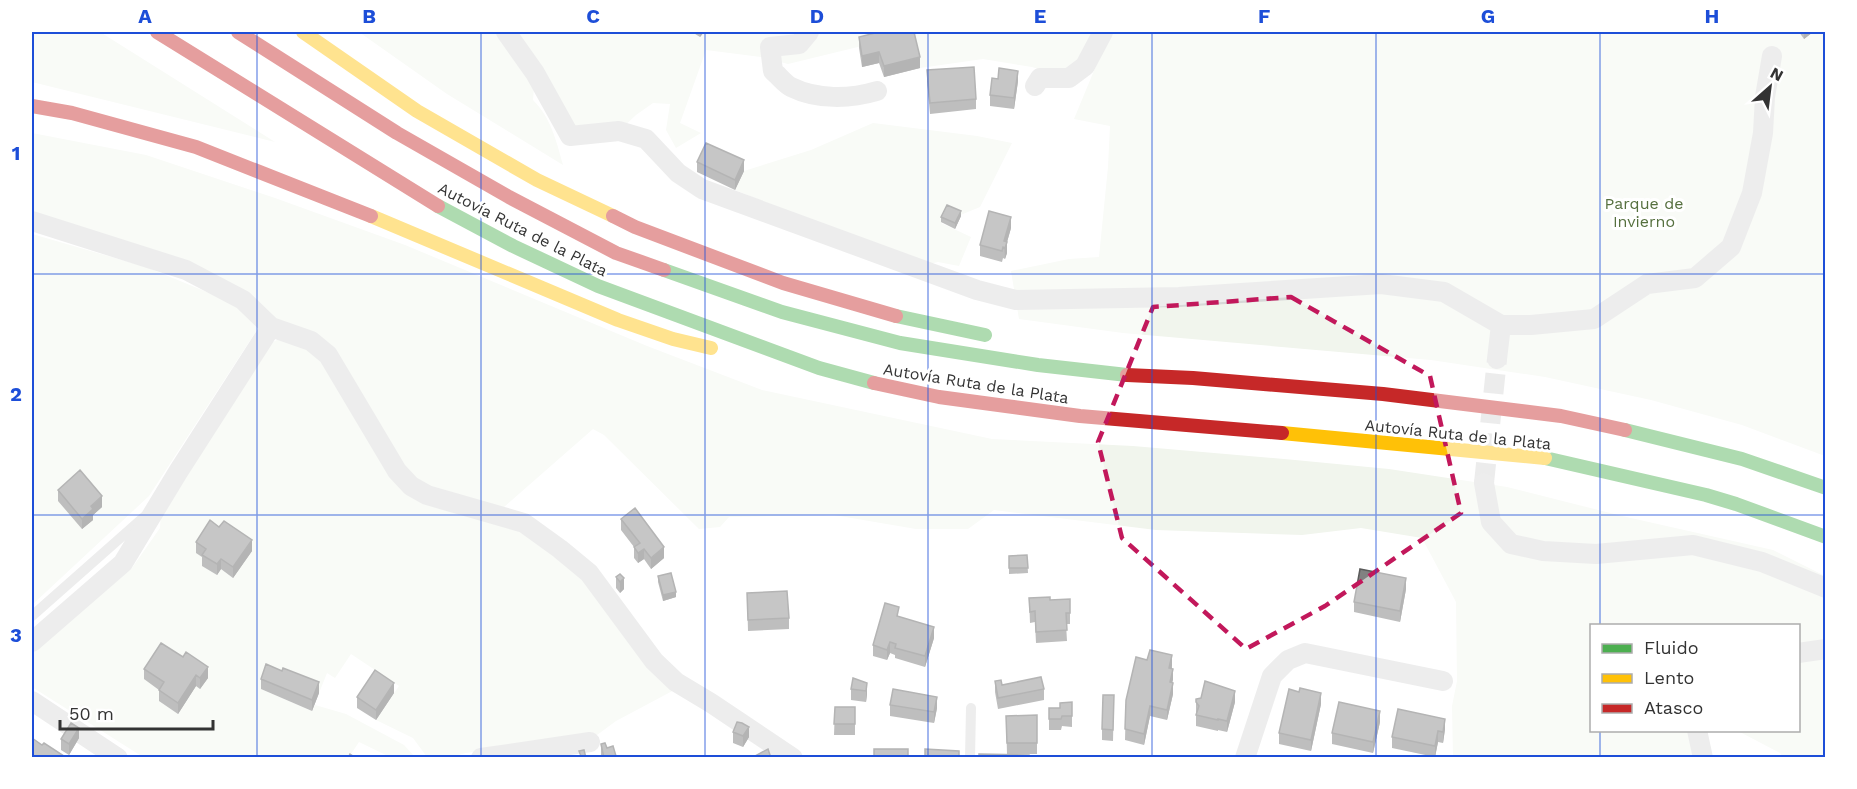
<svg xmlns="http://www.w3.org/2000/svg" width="1857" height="789" viewBox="0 0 1857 789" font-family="'Work Sans',sans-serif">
<rect width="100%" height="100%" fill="#fff"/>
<path fill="#f1f5ed" d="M32 32H100L275 142 32 82Z
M359 32H1103L1069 78 1032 67 983 59 920 68 911 34 788 64 761 57 706 50 680 123 701 133 676 148 666 130 670 104 653 103 636 115 619 131 570 136 535 74 533 100C551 118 556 140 563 165L447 94Z
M1110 32H1825V456L1742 425 1651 400 1545 377 1431 360 1123 333 1019 319 1011 271 1069 259 1099 257 1108 167 1110 126 1074 119Z
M873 123 977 136 1012 143 980 207 941 223 971 237 959 266 938 262 924 265 735 190 744 171 811 150Z
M32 133 146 155 275 198 405 245 647 346 762 390 992 439 1133 446 1295 460 1389 469 1507 487 1622 516 1773 550 1825 576V757H1783L1780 753 1738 731 1798 730V626H1592V730L1688 731 1695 757H1453L1452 706 1457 681 1456 602 1422 538 1361 528 1302 535 1156 530 994 510 968 529H916L834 515 729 517 720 527 699 529 604 435 593 429 496 514 411 486 328 355 243 300 32 221Z
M32 234 146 267 236 304 260 325 149 496 32 605Z
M279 339 316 351 410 493 534 536 567 560 678 688 616 721 597 735 591 732 581 735 466 753 450 757H427L413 738 376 720 399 686 351 654 335 678 327 673 319 693 261 689 312 711 315 705 346 714 404 745 415 757H390L359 742 349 757H143L32 687V653L132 568 160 528 161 510 267 345Z"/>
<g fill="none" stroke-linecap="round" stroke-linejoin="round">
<path stroke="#d6d6d6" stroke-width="20" stroke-dasharray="20 10" stroke-linecap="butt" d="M1484 483 1497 359"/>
<path stroke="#d7d7d7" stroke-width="10" d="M32 616 144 517
M970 758 971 708"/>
<path stroke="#d7d7d7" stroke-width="20" d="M506 32 535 73 570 136 619 131 646 139 678 173 702 189 977 290 1016 300 1179 297 1381 284 1444 292 1501 325H1531L1594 319 1647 284 1695 278 1731 247 1752 193 1763 133 1765 97 1772 56
M809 32 799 44 770 47 773 71C779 76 785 84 791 87 817 100 850 99 877 91
M1035 86 1040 78H1069L1085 66 1103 32
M32 221 186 270 243 300 271 327 311 341 328 355 397 471 411 486 427 495 524 523 560 549 589 573 654 661 676 682 711 703 793 758
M1497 359 1501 325
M1484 483 1491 522 1511 544 1543 551 1596 554 1693 545 1762 562 1826 588
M32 642 123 563 178 472 271 327
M1798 653 1826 649
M32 701 118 758
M1697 730 1703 758
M481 758 590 742
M1245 758 1272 676 1288 660 1305 653 1443 681"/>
<path stroke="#4caf50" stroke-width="14" d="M438 206 513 246 598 286 819 368 874 383
M664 270 782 312 900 343 1038 365 1127 375
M896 316 985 335
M1625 430 1742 459 1826 488
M1545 458 1706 495 1736 504 1826 537"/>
<path stroke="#ffc107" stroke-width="14" d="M303 32 417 111 537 180 613 216
M371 216 618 320 673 339 711 348
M1282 433 1545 458"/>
<path stroke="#c62828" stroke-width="14" d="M157 32 438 206
M238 32 397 133 509 197 616 253 664 270
M32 106 72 113 196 147 371 216
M613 216 635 227 783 283 896 316
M1127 375 1193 378 1383 394 1561 416 1625 430
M874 383 939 397 1080 416 1282 433"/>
</g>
<path fill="#6f6f6f" d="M692 32H704L700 37Z
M1799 32H1813L1804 39Z
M859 37 920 68 884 77 879 63 862 67 859 48Z
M927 70 976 99V109L930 114 927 81Z
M1018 81 1014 109 990 106V95Z
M697 162 744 171 735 190 697 172Z
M961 216 955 229 941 222V217Z
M1011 228 1007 242V253L1005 259 1003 258 1002 262 980 256V245Z
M58 490 102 507 93 515V520L82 529 58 501Z
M621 519 664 558 651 569 644 559 638 563 634 558V547L621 530Z
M196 542 252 551 233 578 221 569 217 575 202 566V557L196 553Z
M1027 555 1028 573 1009 574V556Z
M620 574 624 589 620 593 616 588V577Z
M658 576 676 597 663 601 658 582Z
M1406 589 1400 622 1354 612V602Z
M747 593 789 618V629L748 631Z
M1029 598 1050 600 1070 613V624H1066L1067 641 1036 643 1035 622 1030 623Z
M899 617 934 638 925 667 895 658V655L890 653 887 660 873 656V645Z
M161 643 208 678 200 689 196 686 178 714 159 701V690L144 679V669Z
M1172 666V682L1173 694 1167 720 1150 716 1144 745 1125 740 1126 700Z
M261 679 319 693 312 711 261 689Z
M995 681 1002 685 1044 689V700L998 709 995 692Z
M867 683V694L866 702 851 700V689Z
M394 693 376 720 357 708V697Z
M1114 695 1113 741 1102 740V729Z
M1072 702V727L1062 726 1061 730H1049V708H1060Z
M1196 702H1235L1227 732 1218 730V731L1196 726Z
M1321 704 1311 751 1279 744V733Z
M890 705 937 708 934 723 890 716Z
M835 707H855V735H834Z
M1037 715V754H1007L1006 716Z
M1380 722 1373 753 1332 744V733Z
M1445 729 1443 743 1438 742 1435 757 1392 748V737Z
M733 732 749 737 743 747 733 743Z
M79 738 69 755 61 750V739Z
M601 744 607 748 616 758H601Z"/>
<path fill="#5a5a5a" d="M700 32H704L700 37Z
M1804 32H1813L1804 39Z
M879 52V63L862 67V56Z
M920 57V68L884 77V66Z
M1018 71V81L1014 109V98Z
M744 160V171L735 190V180Z
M961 211V216L955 229V223Z
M1011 217V228L1007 242V253L1005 259 1004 241Z
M102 496V507L93 515V520L82 529V519L91 506Z
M252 540V551L233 578V567Z
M664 547V558L651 569V558Z
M644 549V559L638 563V553Z
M221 559V569L217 575V564Z
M624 578V589L620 593V582Z
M1406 578V589L1400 622V611Z
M676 592V597L663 601V595Z
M934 627V638L925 667V656Z
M890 642V653L887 660V650Z
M1172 655V666L1169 679V668Z
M208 667V678L200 689V678Z
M1173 669V680L1170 693V682Z
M196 675V686L178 714V703Z
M319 682V693L312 711V700Z
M394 683V693L376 720V710Z
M867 683V694L866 702V691Z
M1173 683V694L1167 720V710Z
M1235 691V702L1227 732V721Z
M1321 693V704L1311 751V740Z
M937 697V708L934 723V712Z
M1150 706V716L1144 745V734Z
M1380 711V722L1373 753V742Z
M1445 719V729L1443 743V732Z
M749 727V737L743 747V736Z
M79 728V738L69 755V744Z
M1438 731V742L1435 757V746Z"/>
<path fill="#818181" stroke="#5a5a5a" stroke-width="1.5" d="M879 32H914L920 57 884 66 879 52 862 56 859 37Z
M974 67 976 99 930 103 927 70Z
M999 68 1018 71 1014 98 990 95 992 78 998 79Z
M706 143 744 160 735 180 697 162Z
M947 205 961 211 955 223 941 217Z
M989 211 1011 217 1004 241 1007 242 1005 248 1003 247 1002 251 980 245Z
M80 470 102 496 91 506 93 509 82 519 58 490Z
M635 508 664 547 651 558 644 549 638 553 634 547 640 543 621 519Z
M210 520 219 527 224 521 252 540 233 567 221 559 217 564 202 555 206 549 196 542Z
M1027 555 1028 568H1009V556Z
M1360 569 1406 578 1400 611 1354 602Z
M671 573 676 592 663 595 658 576Z
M620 574 624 578 620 582 616 577Z
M787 591 789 618 748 620 747 593Z
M1050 597V600L1070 599V613H1066L1067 630 1036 632 1035 611 1030 612 1029 598Z
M885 603 899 607 897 616 934 627 925 656 895 648 896 644 890 642 887 650 873 645Z
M161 643 183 657 186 652 208 667 200 678 196 675 178 703 159 690 164 682 144 669Z
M1150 650 1172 655 1169 668 1173 669 1170 682 1173 683 1167 710 1150 706 1144 734 1125 729 1126 700 1136 657 1147 660Z
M266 664 282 671 283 668 319 682 312 700 261 679Z
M375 670 394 683 376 710 357 697Z
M1041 677 1044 689 998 698 995 681 1001 680 1002 685Z
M853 678 867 683 866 691 851 689Z
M1205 681 1235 691 1227 721 1218 719V720L1196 715 1199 706 1196 702V699L1201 698Z
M1300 688 1321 693 1311 740 1279 733 1289 689 1299 692Z
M893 689 937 697 934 712 890 705Z
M1103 695H1114L1113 730 1102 729Z
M1072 702V716H1062L1061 719H1049V708H1060V703Z
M1339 702 1380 711 1373 742 1332 733Z
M835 707H855V724H834Z
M1398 709 1445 719 1443 732 1438 731 1435 746 1392 737Z
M1037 715V743H1007L1006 716Z
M737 722 742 723 749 727 743 736 733 732Z
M71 723 79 728 69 744 61 739Z
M32 738 42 745 44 743 67 758H32Z
M605 743 607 748 613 746 616 756 611 758H604L601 744Z
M768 749 771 758H756L755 756Z
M874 749H908V758H874Z
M925 749 959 751V758H925Z
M584 750 586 758H575L581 756 579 751Z
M350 754 356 758H348Z
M979 754 1029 755V758H979Z"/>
<path d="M0 0H1857V789H0ZM1291 297 1430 376 1461 513 1325 606 1246 649 1122 538 1098 442 1153 307Z" fill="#fff" fill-opacity=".55" fill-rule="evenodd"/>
<path fill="none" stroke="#c2185b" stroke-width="4.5" stroke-dasharray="12 8" stroke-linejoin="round" d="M1291 297 1430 376 1461 513 1325 606 1246 649 1122 538 1098 442 1153 307Z"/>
<path fill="none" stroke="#1d4ed8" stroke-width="1.5" stroke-opacity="0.55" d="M257 32V758M481 32V758M705 32V758M928 32V758M1152 32V758M1376 32V758M1600 32V626M32 274H1826M32 515H1826M1600 730V758"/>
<g text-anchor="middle" stroke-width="6" stroke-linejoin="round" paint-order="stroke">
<g font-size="16" fill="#56703f" stroke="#fff">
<text x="1644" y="209">Parque de<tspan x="1644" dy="18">Invierno</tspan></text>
</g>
<g font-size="16" fill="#333" stroke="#fff">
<text transform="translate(523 229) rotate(27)" y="6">Autovía Ruta de la Plata</text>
<text transform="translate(976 383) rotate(9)" y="6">Autovía Ruta de la Plata</text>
<text transform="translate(1458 434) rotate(6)" y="6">Autovía Ruta de la Plata</text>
</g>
</g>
<rect width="1857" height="789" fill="none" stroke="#ffffff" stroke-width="66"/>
<rect x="1590" y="624" width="210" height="108" fill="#ffffff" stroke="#adadad" stroke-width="1.5"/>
<rect x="1602" y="644" width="30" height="9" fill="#4caf50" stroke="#adadad" stroke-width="1.5"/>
<text x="1644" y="654" font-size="18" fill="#333333">Fluido</text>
<rect x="1602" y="674" width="30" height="9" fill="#ffc107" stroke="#adadad" stroke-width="1.5"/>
<text x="1644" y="684" font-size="18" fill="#333333">Lento</text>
<rect x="1602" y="704" width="30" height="9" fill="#c62828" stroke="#adadad" stroke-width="1.5"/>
<text x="1644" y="714" font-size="18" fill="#333333">Atasco</text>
<g transform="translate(1770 87) rotate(28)" stroke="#ffffff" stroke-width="4.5" paint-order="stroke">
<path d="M0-4.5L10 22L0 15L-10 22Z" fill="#333333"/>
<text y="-9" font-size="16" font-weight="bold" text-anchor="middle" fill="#333333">N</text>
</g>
<path d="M60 720v9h153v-9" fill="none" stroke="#333333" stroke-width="3"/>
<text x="69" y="720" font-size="18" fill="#333333" stroke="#ffffff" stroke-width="4.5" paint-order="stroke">50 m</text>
<rect x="33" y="33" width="1791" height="723" fill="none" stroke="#1d4ed8" stroke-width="2"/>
<g font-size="20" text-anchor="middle" font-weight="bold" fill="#1d4ed8">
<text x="145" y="23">A</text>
<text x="369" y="23">B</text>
<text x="593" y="23">C</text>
<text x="817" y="23">D</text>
<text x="1040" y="23">E</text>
<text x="1264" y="23">F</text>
<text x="1488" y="23">G</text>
<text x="1712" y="23">H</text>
<text x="16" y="160">1</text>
<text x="16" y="401">2</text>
<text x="16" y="642">3</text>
</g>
</svg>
